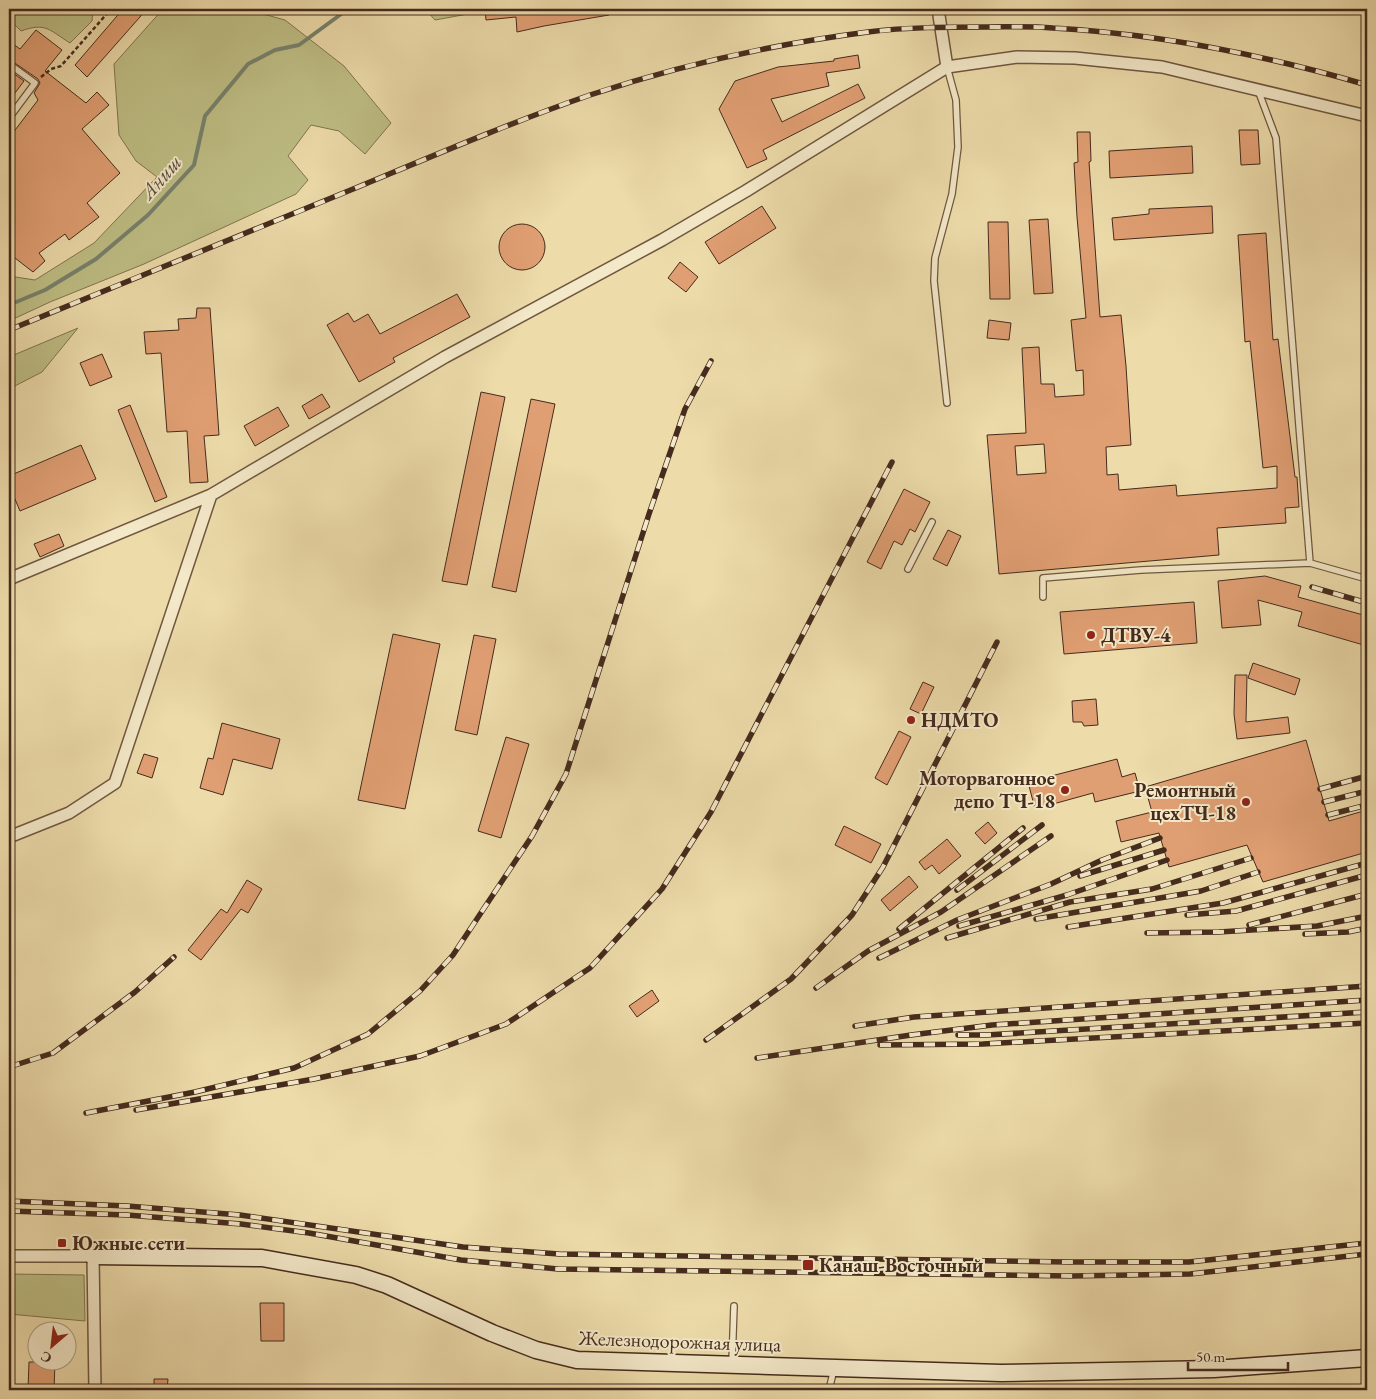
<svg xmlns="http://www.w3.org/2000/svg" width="1376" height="1399" viewBox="0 0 1376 1399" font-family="'EB Garamond',serif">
<rect width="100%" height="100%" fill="#eddbaa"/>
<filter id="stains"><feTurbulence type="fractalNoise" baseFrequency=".004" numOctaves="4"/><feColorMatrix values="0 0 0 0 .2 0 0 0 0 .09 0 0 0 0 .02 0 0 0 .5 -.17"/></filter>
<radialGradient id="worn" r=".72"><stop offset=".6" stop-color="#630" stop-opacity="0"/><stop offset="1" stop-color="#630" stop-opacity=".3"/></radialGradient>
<path fill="#bebe84" stroke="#827450" d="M9 9H93L92 21 70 43C49 30 46 22 21 31L9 19Z
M163 9H245L285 20 344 66 391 123 365 154 339 131 311 125 288 156 308 180 296 194 144 264 50 302 9 321V276L35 280 94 243 157 177 136 161 119 135 114 64Z
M425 9H471L468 14 435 20Z
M78 328 42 372 9 389V357Z
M9 1274 84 1275 85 1321 9 1314Z"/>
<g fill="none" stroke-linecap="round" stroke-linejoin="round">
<path stroke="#78826e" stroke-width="4" d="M9 305 45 290 96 259 148 215 194 165 205 116 248 64 275 50 299 45 348 9"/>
</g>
<path fill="#e09f73" stroke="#452b1d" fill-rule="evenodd" d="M123 9H147L87 77 75 65Z
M485 9H609V15L544 26 517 32 516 17 486 20Z
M36 30 62 50 45 71 86 103 97 92 109 105 82 129 120 173 87 203 99 217 69 240 65 234 39 253 45 261 33 272 15 258 9 266V138L38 100 34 93 40 83 38 79 9 59V41L20 49Z
M858 55 860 68 826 73 829 86 771 99 782 122 858 84 865 98 763 150 767 159 747 168 719 109 735 81 778 67 834 61V59Z
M9 70 24 81 9 101Z
M1239 130H1258L1260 164 1241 165Z
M1077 132H1090L1091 161 1089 162 1100 317 1121 315 1126 366 1131 445 1106 447 1107 475 1118 474 1119 490 1176 485 1177 496 1277 488V466L1263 468 1250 341 1245 342 1238 235 1266 233 1273 340 1278 339 1295 477H1297L1299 507 1285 508 1286 523 1217 528 1219 555 999 574 987 435 1026 433 1022 348 1039 347 1041 384H1054L1055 397 1084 395 1083 370 1076 371 1071 320 1086 318 1077 217 1074 163 1078 162ZM1044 444 1046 473 1017 475 1015 446Z
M1192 146 1193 173 1110 178 1109 151Z
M762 206 776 228 719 264 705 242Z
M1212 206 1213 233 1114 240 1112 218 1149 214V209Z
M1048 219 1053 293 1034 294 1029 220Z
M988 222H1008L1010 299H990Z
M499 247a23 23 0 1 1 46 0a23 23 0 1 1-46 0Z
M680 262 698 277 686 292 668 278Z
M457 294 470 317 393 358 395 362 359 382 327 325 348 313 354 322 368 314 380 334Z
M197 308H210L219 435 204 436 208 482 190 483 187 431 167 432 161 353 146 354 144 332 179 330 178 319 196 318Z
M989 320 1011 323 1009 340 987 338Z
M102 354 112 377 90 386 80 363Z
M481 392 505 397 467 585 442 581Z
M322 394 330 407 309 419 302 406Z
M531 399 555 404 516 592 492 587Z
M130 405 167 497 155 502 118 410Z
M278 407 289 426 255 446 244 426Z
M81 445 96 479 20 511 9 485V476Z
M904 489 930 502 915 532 910 529 902 545 894 541 881 569 867 562Z
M948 530 961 536 947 566 933 559Z
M59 534 64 546 40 557 34 544Z
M1265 576 1301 586 1298 597 1367 616V646L1298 626 1302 612 1258 600 1261 625 1222 628 1218 581Z
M1194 602 1197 643 1064 654 1060 612Z
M393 634 440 644 405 809 358 800Z
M474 635 496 639 477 735 455 730Z
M1253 663 1300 679 1295 695 1248 678Z
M1235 675H1247L1246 722 1288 717 1290 733 1237 739 1234 714Z
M923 682 934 687 921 714 910 709Z
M1096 699 1098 725 1084 726 1082 722H1073L1072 701Z
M222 723 280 739 272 769 233 759 223 795 200 788 208 758 213 759Z
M899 731 911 737 887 785 875 778Z
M506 737 529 744 501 838 478 831Z
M1306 740 1329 821 1367 810V852L1263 882 1247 845 1169 867 1159 833 1121 842 1116 821 1152 812 1145 787Z
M144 754 158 758 152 778 137 773Z
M1117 759 1122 777 1135 773 1140 791 1095 802 1093 793 1035 809 1028 782Z
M988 822 997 833 985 844 975 833Z
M844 826 881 844 871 863 835 845Z
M947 839 961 856 939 874 932 865 925 870 919 862Z
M909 876 918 887 890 911 881 900Z
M247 880 262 889 248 913 241 909 201 960 188 950 221 909 227 913Z
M652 990 659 1001 637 1017 629 1006Z
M260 1303H284V1341H261Z
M29 1362H55L54 1390H28Z
M154 1379H168L167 1390H154Z"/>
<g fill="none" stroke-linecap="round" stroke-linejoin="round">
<defs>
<path id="lane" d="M9 64 35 83 9 118
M1258 90 1276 138 1310 563
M947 403 934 281 935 258 952 194 958 147 956 100 947 67
M908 569 932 522
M1043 597V578L1141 570 1310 563 1367 579
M732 1362 734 1306
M829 1390 834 1369"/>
<path id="street" d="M938 9 947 67
M9 579 211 495 445 357 662 240 746 191 947 67 1017 57 1075 58 1162 67 1367 116
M9 837 69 813 115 783 211 495
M9 1256H93L95 1390"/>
<path id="secondary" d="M93 1256 262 1258 356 1275 387 1285 492 1333 536 1350 577 1360 1001 1373 1214 1369 1367 1358"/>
</defs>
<use href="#lane" stroke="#6f5740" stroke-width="8"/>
<use href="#street" stroke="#6f5740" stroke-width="14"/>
<use href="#secondary" stroke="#452b1d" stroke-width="19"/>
<path stroke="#452b1d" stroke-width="2.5" stroke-dasharray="4 2.5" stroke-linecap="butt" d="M41 77 51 69 61 66 111 9"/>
<use href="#lane" stroke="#f3e8c8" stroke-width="5.5"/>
<use href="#street" stroke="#f3e8c8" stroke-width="11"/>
<use href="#secondary" stroke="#f3e8c8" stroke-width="16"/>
<defs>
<path id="rail" d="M9 330C125 282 242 235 358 187 435 155 512 122 590 95 680 65 774 44 868 32 908 27 948 27 988 27 1010 27 1031 26 1053 28 1159 34 1265 55 1367 85
M1312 587 1367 603
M1320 789 1367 776
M1324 802 1367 791
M1328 815 1367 805
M1080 876 1164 850
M957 890 1042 825
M1187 915 1236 911 1367 875
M1036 919 1201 891 1258 872
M1249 925 1367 894
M959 926 1067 895 1167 860
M1068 927 1223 903 1367 863
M899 929 1023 828
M1147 933 1219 932 1317 926 1367 916
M1305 934 1348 932 1367 928
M947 938 1070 902 1152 889 1251 858
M879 958 957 920 1051 884 1102 860 1160 838
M816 988 868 951 941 912 1051 836
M855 1026 914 1017 1367 986
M958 1035H987L1367 1012
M706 1040 791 979 852 915 883 867 997 642
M880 1045 983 1044 1367 1023
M757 1058 911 1035 992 1025 1367 1000
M9 1067 53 1053 135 992 174 957
M136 1110 314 1079 420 1056 506 1024 590 968 662 889 711 812 892 462
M86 1113 195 1092 294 1068 368 1034 420 991 453 955 532 836 566 774 649 514 685 409 711 361
M9 1201 127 1206 240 1215 463 1247 559 1254 1069 1262H1189L1367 1243
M9 1211 127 1215 241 1224 309 1233 461 1260 558 1269 1071 1276 1190 1274 1367 1254"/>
</defs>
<use href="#rail" stroke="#452b1d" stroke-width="5.5"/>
<use href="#rail" stroke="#f3e8c8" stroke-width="4" stroke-dasharray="11" stroke-linecap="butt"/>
</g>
<g fill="#8f2418" stroke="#f3e8c8" stroke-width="2">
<circle cx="1091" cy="635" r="5"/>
<circle cx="911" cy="720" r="5"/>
<circle cx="1065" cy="790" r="5"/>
<circle cx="1246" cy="802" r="5"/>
<rect x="57" y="1238" width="10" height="10" rx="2.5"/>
<rect x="802" y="1259" width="12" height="12" rx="2.5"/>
</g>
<g text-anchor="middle" stroke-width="4" stroke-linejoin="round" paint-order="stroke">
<g font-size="20" font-weight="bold" fill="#452b1d" stroke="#f3e8c8" text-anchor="start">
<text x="1101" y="642">ДТВУ-4</text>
<text x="921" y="727">НДМТО</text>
<text x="1055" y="785" text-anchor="end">Моторвагонное<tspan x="1055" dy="23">депо ТЧ-18</tspan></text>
<text x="1236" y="797" text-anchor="end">Ремонтный<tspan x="1236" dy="23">цехТЧ-18</tspan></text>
<text x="72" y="1250">Южные сети</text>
<text x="819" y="1272">Канаш-Восточный</text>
</g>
<g font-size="20" fill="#452b1d" stroke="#f3e8c8">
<text transform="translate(680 1341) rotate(2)" y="7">Железнодорожная улица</text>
</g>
<g font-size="21" font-style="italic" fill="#5a4f3f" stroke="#f3e8c8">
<text transform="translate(161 177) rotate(-49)" y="7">Аниш</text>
</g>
</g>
<rect width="1376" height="1399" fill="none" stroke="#eddbaa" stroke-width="30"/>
<rect x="10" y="10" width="1356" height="1379" fill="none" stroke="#452b1d" stroke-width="2.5"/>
<rect x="15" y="15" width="1346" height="1369" fill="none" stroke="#452b1d"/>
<g transform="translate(52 1346) rotate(208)"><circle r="24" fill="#f3e8c8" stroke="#ad9c84"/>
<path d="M0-4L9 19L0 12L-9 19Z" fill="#8f2418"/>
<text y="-8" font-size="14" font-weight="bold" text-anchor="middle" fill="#452b1d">С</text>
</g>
<path d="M1188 1362v8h100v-8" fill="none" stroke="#452b1d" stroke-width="2.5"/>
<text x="1196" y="1362" font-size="15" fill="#452b1d" stroke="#f3e8c8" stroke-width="4" paint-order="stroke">50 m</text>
<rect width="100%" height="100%" filter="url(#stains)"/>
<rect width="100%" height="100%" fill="url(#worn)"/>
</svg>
